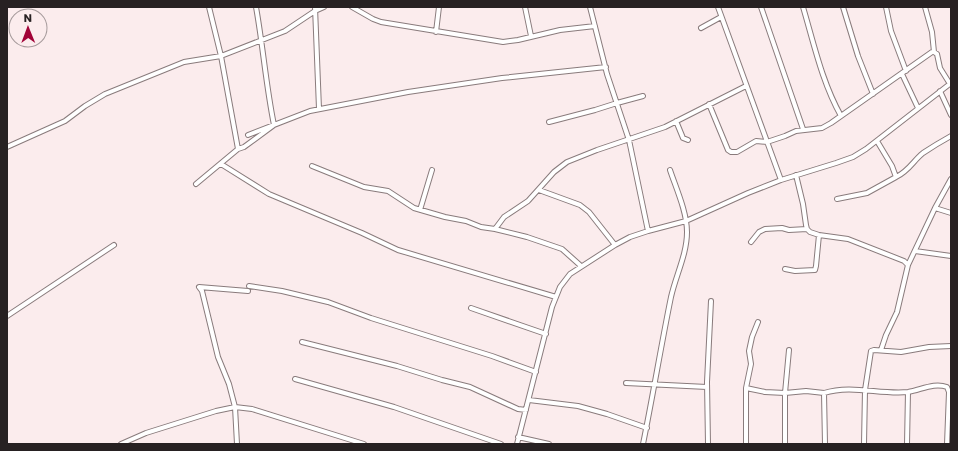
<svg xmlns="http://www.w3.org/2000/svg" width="958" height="451" viewBox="0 0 958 451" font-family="Poppins,sans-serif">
<rect width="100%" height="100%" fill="#fbeced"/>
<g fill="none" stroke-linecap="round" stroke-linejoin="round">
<defs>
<path id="minor" d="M209 7 221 56 238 149
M315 7 319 109
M352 7 373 19 381 22 503 42 518 40 560 30 595 26
M525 7 531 36
M590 7 607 74 629 140 648 231
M718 7 781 180
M761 7 803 129
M803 7C814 44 822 82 841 116
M843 7 858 56 873 94
M886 7 891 31 906 71
M925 7 932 32 934 52
M701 28 721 17
M436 32 439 7
M902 74 918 108
M940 91 951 115
M709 104 728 150 731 152H737L756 141 767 142 785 136 796 131 822 128 831 123 932 52H934L937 54 940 68 950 84
M676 121 683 138 688 140
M549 122 595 110 617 103 643 96
M248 135 310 111 408 92 502 78 606 67
M877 141 892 166 896 177C909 171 913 161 923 153 932 147 942 141 951 136
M7 147 65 121 85 106 105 94 184 62 221 56 285 31 315 11 324 7
M221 164 269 194 362 233 398 250 556 297
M312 166 364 187 388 191 414 208 445 217 466 221 481 227 495 229
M796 175 803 204 806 225 807 229 810 232 819 235 848 239 904 261 908 265 897 312 886 335 881 350
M196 184 238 149 244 147 274 125C266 86 263 46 256 7
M539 190 580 205 589 212 615 245
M837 199 867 193 896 177
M935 208 951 213
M420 210 432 170
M751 242 759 232 765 229 782 228 789 230 807 229
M915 251 951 256
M908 265 935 208 951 179
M581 266 562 249 527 237 495 229 504 217 528 201 554 172 567 162 597 150 665 127 746 86
M785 269 795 271 815 270 816 266 819 235
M249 286 282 291 328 302 371 318 492 356 536 372
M471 308 546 334
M7 316 114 245
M302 342 397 366 442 380 470 387 518 409 526 410
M295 379 394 407 501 444
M626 383 707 387
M746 388 765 392 785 393 806 391 824 393
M529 400 578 406 607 414 647 428
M518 437 549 444
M121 444 146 433 216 411 235 407 252 409 364 444
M237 444 235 407 229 384 218 357 202 291 199 287 248 291
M517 444 552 307 560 287 570 274 615 245 630 237 648 231 686 221 748 193 781 180 836 163 853 157 866 149 951 83
M643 444C653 395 661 346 671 297 676 275 687 254 687 232 687 212 676 188 670 170
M708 444 707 382 711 301
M746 444V388L751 364 749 351 752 337 758 322
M785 444V393L789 350
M825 444 824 393C852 384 880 395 908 392 921 390 934 382 947 387L949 392 947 444
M864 444 865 390 871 351 874 350 901 352 929 347 951 346
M907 444 908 392"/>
</defs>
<use href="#minor" stroke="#897b7c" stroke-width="6"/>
<use href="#minor" stroke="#fff" stroke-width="4"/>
</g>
<rect width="958" height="451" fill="none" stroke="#272122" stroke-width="16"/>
<g transform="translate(28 28) rotate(359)"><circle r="19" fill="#fbeced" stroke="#a69b9c"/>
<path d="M0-3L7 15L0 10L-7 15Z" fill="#a10237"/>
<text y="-6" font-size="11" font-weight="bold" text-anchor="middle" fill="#272122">N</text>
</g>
</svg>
